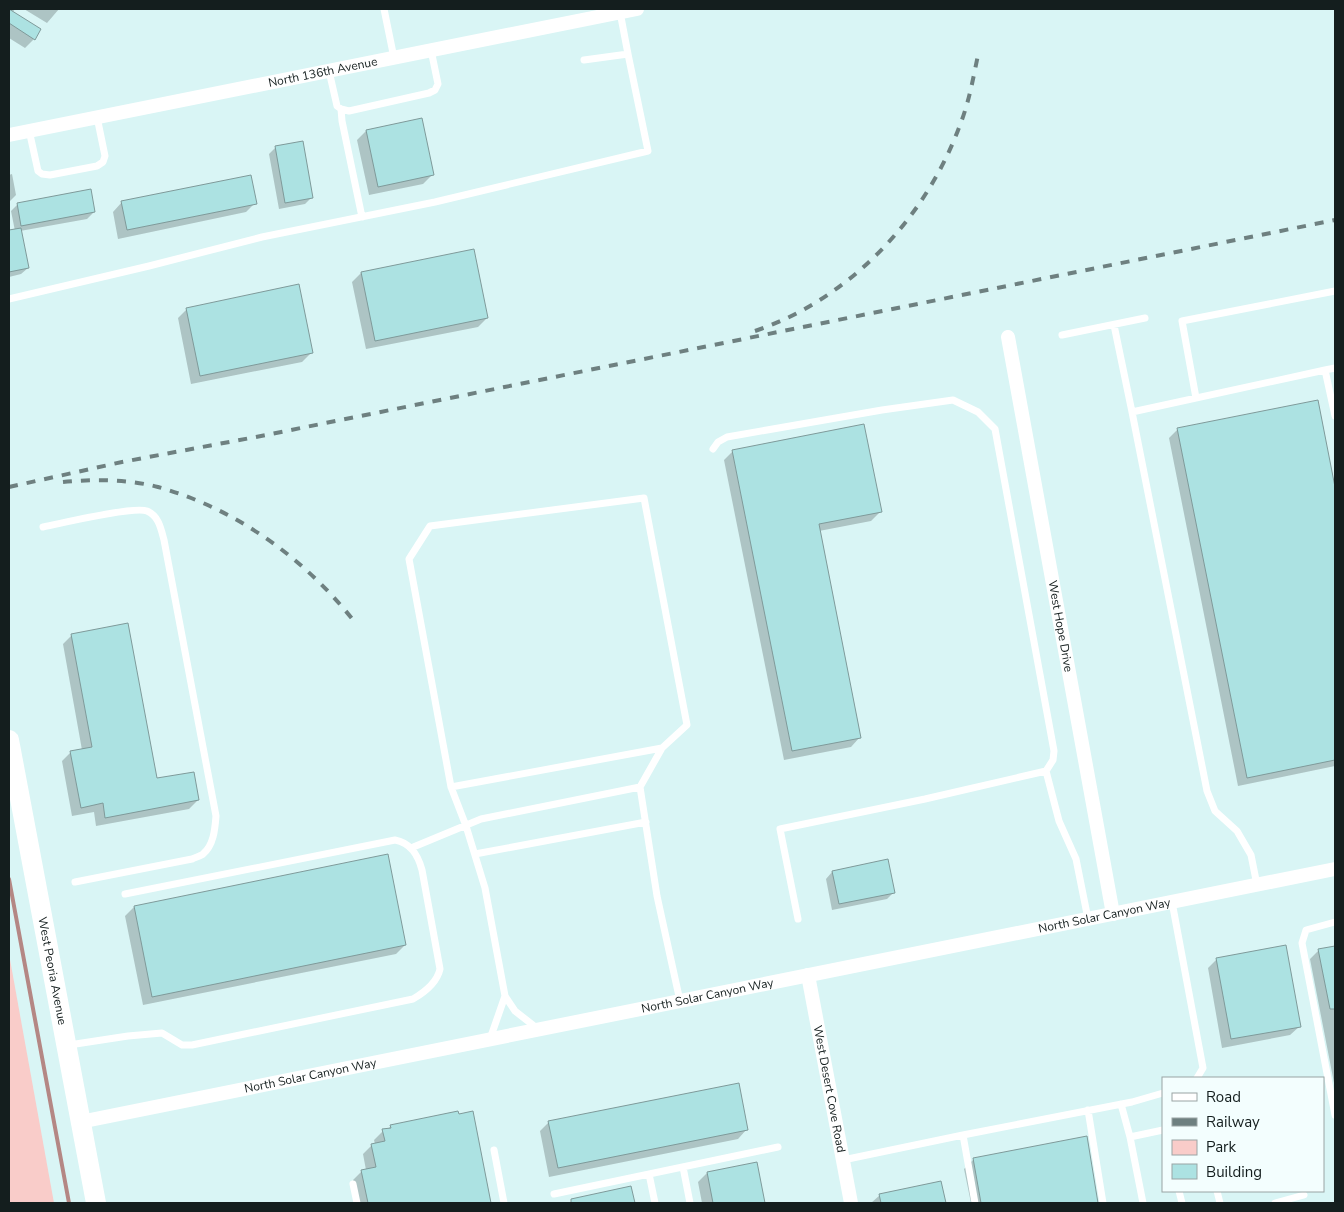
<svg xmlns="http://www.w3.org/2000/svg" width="1344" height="1212" viewBox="0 0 1344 1212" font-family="'Nunito Sans',sans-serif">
<rect width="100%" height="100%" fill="#d9f5f5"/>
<path fill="#f9ccc9" d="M9 954 54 1203H9Z"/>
<path fill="#0003" d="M9 9H15L12 13 34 39 25 48 9 38Z
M24 9H59L47 23Z
M366 131 432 175 423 184 369 195 357 140Z
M276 147 312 197 305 204 279 209 269 154Z
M12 174 16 195 9 202V175Z
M122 202 255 203 246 212 118 239 113 212Z
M18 204 94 212 87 219 20 231 28 268 21 274 9 277V232L15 231 11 211Z
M361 273 487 318 478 327 366 349 352 282Z
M187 309 312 352 302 362 191 384 178 318Z
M1317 401 1335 494V766L1238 786 1169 438 1178 429Z
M733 451 880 512 871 521 819 531 860 737 851 747 784 760 724 460Z
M72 635 156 780 198 800 189 809 96 826 94 812 72 816 62 761 71 752 82 750 63 644Z
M387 856 405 945 396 954 143 1005 125 916 134 907Z
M832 872 893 893 887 899 832 910 826 879Z
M1335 947V1088L1310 959 1319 950Z
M1217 959 1300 1026 1290 1035 1222 1048 1208 968Z
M472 1113 490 1203H357L353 1180 362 1171 366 1170 363 1154 372 1145 375 1144 374 1140 383 1131 387 1130 391 1126Z
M549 1122 747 1129 738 1139 549 1177 540 1131Z
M1086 1137 1096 1203H971L964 1169 973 1160Z
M756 1163 764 1203H702L698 1182 707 1173Z
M940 1183 944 1203H871L880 1195Z
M630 1188 633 1203H576L581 1198Z"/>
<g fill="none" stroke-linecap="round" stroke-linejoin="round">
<path stroke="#b48784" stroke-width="4" d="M9 879 69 1203"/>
</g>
<path fill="#ace2e2" stroke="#7f9a9a" d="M9 9 41 29 35 40 9 23Z
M422 118 434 175 378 187 366 130Z
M303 141 313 198 285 203 275 146Z
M251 175 257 204 127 230 121 201Z
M91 189 95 212 21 226 17 203Z
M21 228 29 268 9 272V230Z
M474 249 488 318 375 341 361 272Z
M299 284 313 353 200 376 186 308Z
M1318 400 1335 487V760L1247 778 1177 428Z
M864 424 882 512 819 524 861 738 792 751 732 450Z
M128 623 157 778 194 772 199 800 105 818 103 803 81 808 70 751 92 747 71 634Z
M388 854 406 945 152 997 134 906Z
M888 859 895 893 839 904 832 871Z
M1286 945 1301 1027 1231 1039 1216 958Z
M1335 946V1009H1330L1318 949Z
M739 1083 748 1130 558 1168 548 1121Z
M458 1111 459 1114 473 1111 491 1203H368L361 1170 376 1167 371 1144 385 1141 382 1129 391 1128 390 1125Z
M1087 1136 1098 1203H981L973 1158Z
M757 1162 765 1203H713L707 1172Z
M941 1181 946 1203H881L879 1194Z
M631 1186 635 1203H571V1199Z"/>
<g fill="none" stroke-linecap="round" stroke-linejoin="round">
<path stroke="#fff" stroke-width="7" d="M384 9 394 58
M584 60 628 54 620 12
M329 71 337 106 341 109 349 111 429 93 435 90 438 84 431 50
M341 109 342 121 362 217
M29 130 38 171 42 174 50 175 97 166 103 162 105 156 97 117
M9 299 149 266 262 237 435 202 648 151 628 54
M1114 325 1132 412
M1062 335 1145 318
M1335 368 1325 370 1335 416
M1196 398 1182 321 1335 291
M713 449 718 442 727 437 882 410 953 400 978 412 995 429 1054 751 1053 760 1046 771 925 799 780 829 798 919
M43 527C62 523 134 506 147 511 159 516 161 529 164 540L216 816C215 828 214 845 203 854 201 856 196 857 192 859L75 882
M1046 771 1059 821 1076 859 1088 919
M451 787 662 748 687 725 644 498 430 526 409 559 451 787 466 826 485 888 505 996
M640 787 662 748
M411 848 481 819 640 787 657 896 680 1001
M475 854 646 822
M1257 885 1251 855 1237 831 1215 811 1207 791 1132 412 1325 370
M1172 902 1203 1068 1197 1078
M1335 922 1306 930 1302 943 1335 1115
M490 1039 505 996 515 1011 538 1029
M69 1045 128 1036 162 1033 182 1045H192L413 999C425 992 437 983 440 969L422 870C418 855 411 843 395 840L125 894
M1121 1104 1130 1137
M1088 1110 1103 1203
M963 1135 975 1203
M494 1150 504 1203
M843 1160 963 1135 1132 1102 1163 1093
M683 1167 690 1203
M649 1174 655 1203
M353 1184 357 1203
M1179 1191 1182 1203
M1217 1191 1220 1203
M554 1194 778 1147
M1143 1203 1130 1137 1163 1130
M1275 1203 1304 1195"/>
<g stroke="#fff" stroke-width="14">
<path id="s1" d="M9 135 637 9"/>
<path id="s2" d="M1008 337 1113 914"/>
<path id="s3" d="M808 975 851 1203"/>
<path id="s4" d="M80 1122 1335 869"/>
</g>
<path stroke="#fff" stroke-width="20" id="s5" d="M9 740 96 1203"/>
<path stroke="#6e8080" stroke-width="4" stroke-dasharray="9 9" stroke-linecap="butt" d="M755 331C850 299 926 218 960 125 969 102 973 79 978 55
M63 482C94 479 128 479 158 487 237 509 307 560 357 625
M9 487 122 462 261 436 1335 220"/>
</g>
<g text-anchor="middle" stroke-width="4.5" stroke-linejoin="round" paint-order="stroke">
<g font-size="12" fill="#141e1e" stroke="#f3fefe">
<text dy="4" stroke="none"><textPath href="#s1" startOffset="320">North 136th Avenue</textPath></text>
<text dy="4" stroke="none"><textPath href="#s2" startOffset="294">West Hope Drive</textPath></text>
<text dy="4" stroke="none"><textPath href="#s4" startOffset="1045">North Solar Canyon Way</textPath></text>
<text dy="4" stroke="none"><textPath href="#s5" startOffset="235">West Peoria Avenue</textPath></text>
<text dy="4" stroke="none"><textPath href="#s4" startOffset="640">North Solar Canyon Way</textPath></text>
<text dy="4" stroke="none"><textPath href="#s4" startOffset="235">North Solar Canyon Way</textPath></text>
<text dy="4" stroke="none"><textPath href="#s3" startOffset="116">West Desert Cove Road</textPath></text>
</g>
</g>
<rect width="1344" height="1212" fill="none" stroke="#141e1e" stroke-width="20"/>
<rect x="1162" y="1077" width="162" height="115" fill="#f3fefe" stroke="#9aa4a4"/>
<rect x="1172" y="1093" width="25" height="8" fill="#ffffff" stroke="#9aa4a4"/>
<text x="1206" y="1102" font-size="15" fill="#141e1e">Road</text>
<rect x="1172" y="1118" width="25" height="8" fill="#6e8080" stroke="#9aa4a4"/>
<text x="1206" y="1127" font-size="15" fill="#141e1e">Railway</text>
<rect x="1172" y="1140" width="25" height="15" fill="#f9ccc9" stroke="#9aa4a4"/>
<text x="1206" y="1152" font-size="15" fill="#141e1e">Park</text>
<rect x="1172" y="1164" width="25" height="15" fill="#ace2e2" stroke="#9aa4a4"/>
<text x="1206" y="1177" font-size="15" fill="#141e1e">Building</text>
</svg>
